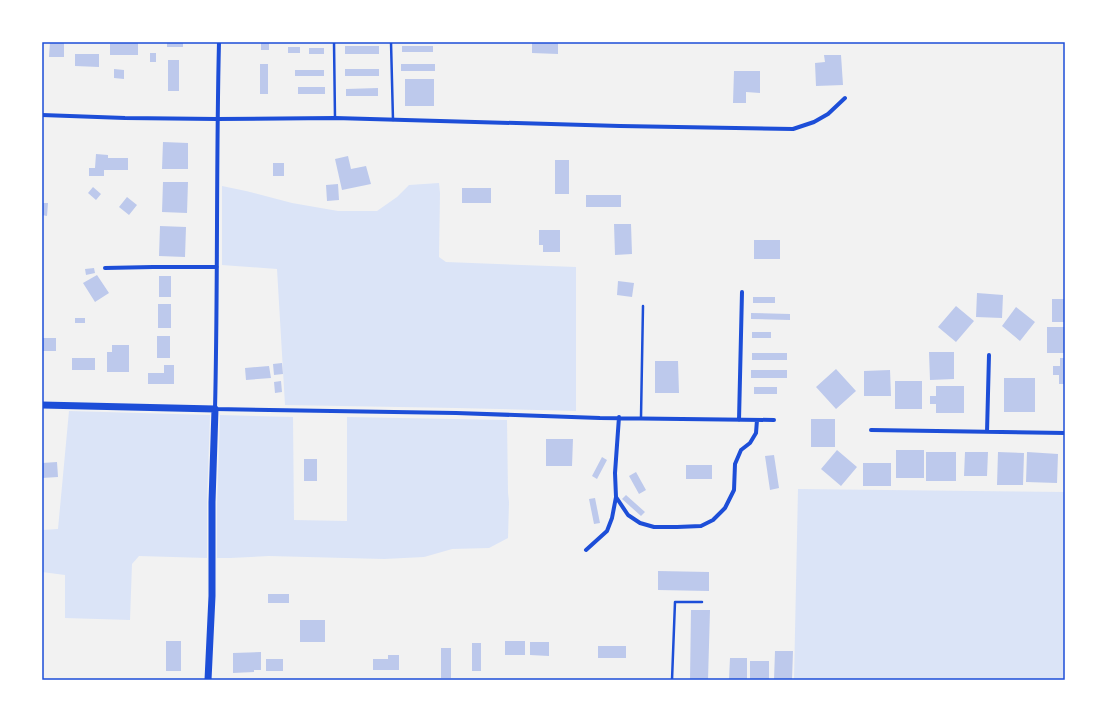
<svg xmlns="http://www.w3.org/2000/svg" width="1107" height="722" viewBox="0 0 1107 722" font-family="Montserrat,sans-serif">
<rect width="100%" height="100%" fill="#f2f2f2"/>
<path fill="#dbe4f7" d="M439 183 440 193 439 257 446 262 576 267V411L456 408 285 405 277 269 222 265V186L246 191 292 203 338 211H377L397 197 409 185Z
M69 411 210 415 207 502V558L139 556 132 564 130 620 65 618V575L42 572V530L58 529Z
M220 415 293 417 294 520 347 521V417L507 420 508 493 509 502 508 538 489 548 452 549 424 557 384 559 269 556 230 558H217V503Z
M798 489 1065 492V680H794Z"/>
<path fill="#bdc9ec" d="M50 42H64V57H49Z
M110 42H138V55H110Z
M167 42H183V47H167Z
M261 42H269V50H261Z
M532 42H558V54L532 53Z
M345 46H379V54H345Z
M402 46H433V52H402Z
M288 47H300V53H288Z
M309 48H324V54H309Z
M150 53H156V62H150Z
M75 54H99V67L75 66Z
M824 55H841L843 85 816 86 815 63 825 62Z
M168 60H179V91H168Z
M260 64H268V94H260Z
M401 64H435V71H401Z
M114 69 124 70V79L114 78Z
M345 69H379V76H345Z
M295 70H324V76H295Z
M734 71H760V93L746 92V103H733Z
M405 79H434V106H405Z
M298 87H325V94H298Z
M378 88V96H346V89Z
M163 142 188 143V169H162Z
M96 154 108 155V158H128V170H104V176H89V168H95Z
M348 156 351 169 366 166 371 184 342 190 335 159Z
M555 160H569V194H555Z
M273 163H284V176H273Z
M163 182H188L187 213 162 212Z
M338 184 339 200 327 201 326 185Z
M93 187 101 194 96 200 88 193Z
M462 188H491V203H462Z
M586 195H621V207H586Z
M127 197 137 205 129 215 119 207Z
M42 203H48L47 216 42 215Z
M614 224H631L632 254 615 255Z
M160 226 186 227 185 257 159 256Z
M539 230H560V252H543V245H539Z
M754 240H780V259H754Z
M94 268 95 273 86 275 85 269Z
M97 275 109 293 95 302 83 283Z
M159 276H171V297H159Z
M618 281 634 283 632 297 617 295Z
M977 293 1003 295 1002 318 976 317Z
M753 297H775V303H753Z
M1052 299H1065V322H1052Z
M158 304H171V328H158Z
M956 306 974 321 956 342 938 327Z
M1016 307 1035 322 1020 341 1002 326Z
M751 313 790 314V320L751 319Z
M75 318H85V323H75Z
M1047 327H1065V353H1047Z
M752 332H771V338H752Z
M157 336H170V358H157Z
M42 338H56V351H42Z
M112 345H129V372H107V352H112Z
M929 352H954V379L930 380Z
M752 353H787V360H752Z
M72 358H95V370H72Z
M1060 358H1065V384H1059V375H1053V366H1060Z
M655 361H678L679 393H655Z
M282 363 283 374 274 375 273 364Z
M164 365H174V384H148V373H164Z
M269 366 271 378 246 380 245 368Z
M836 369 856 391 836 409 816 387Z
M751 370H787V378H751Z
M890 370 891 396H864V371Z
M1004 378H1035V412H1004Z
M281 381 282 392 275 393 274 382Z
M895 381H922V409H895Z
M936 386H964V413H936V404H930V396H936Z
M754 387H777V394H754Z
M811 419H835V447H811Z
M546 439H573L572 466H546Z
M837 450 857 467 841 486 821 469Z
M896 450H924V478H896Z
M926 452H956V481H926Z
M965 452H988L987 476H964Z
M998 452 1024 453 1023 485H997Z
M1027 452 1058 454 1057 483 1026 482Z
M774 455 779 488 770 490 765 456Z
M602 457 607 460 597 479 592 476Z
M304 459H317V481H304Z
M57 462 58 477 42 478V463Z
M863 463H891V486H863Z
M686 465H712V479H686Z
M636 472 646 490 639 494 629 476Z
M626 495 645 512 641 516 622 499Z
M595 498 600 523 594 524 589 499Z
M658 571 709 572V591L658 590Z
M268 594H289V603H268Z
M691 610H710L708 680H690Z
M300 620H325V642H300Z
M166 641H181V671H166Z
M505 641H525V655H505Z
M530 642H549V656L530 655Z
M472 643H481V671H472Z
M598 646H626V658H598Z
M441 648H451V678H441Z
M775 651H793L792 680H774Z
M261 652V670H254V672L233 673V653Z
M388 655H399V670H373V659H388Z
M730 658H747V680H729Z
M266 659H283V671H266Z
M750 661H769V680H750Z"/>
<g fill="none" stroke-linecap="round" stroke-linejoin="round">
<path stroke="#1d4ed8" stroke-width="2.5" d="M334 42 335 118
M391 42 393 120
M641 417 643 306
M672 680 675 602H702"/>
<path stroke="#1d4ed8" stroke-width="4" d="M219 42C216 164 218 287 215 409L456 413 600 418 774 420
M42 115 125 118 217 119 335 118 620 126 793 129 814 122 828 114 845 98
M105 268 153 267H217
M619 417 615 473 616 497 628 515 640 523 654 527H677L701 526 713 520 725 508 734 490 735 464 741 450 750 443 756 433 757 420
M739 420 742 292
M871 430 1065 433
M987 432 989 355
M586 550 607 531 612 518 616 497"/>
<path stroke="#1d4ed8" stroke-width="7" d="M42 405 215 409 212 502V596L208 680"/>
</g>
<rect width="1107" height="722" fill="none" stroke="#ffffff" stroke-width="86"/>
<rect x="43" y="43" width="1021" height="636" fill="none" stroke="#1d4ed8" stroke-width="1.5"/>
</svg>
